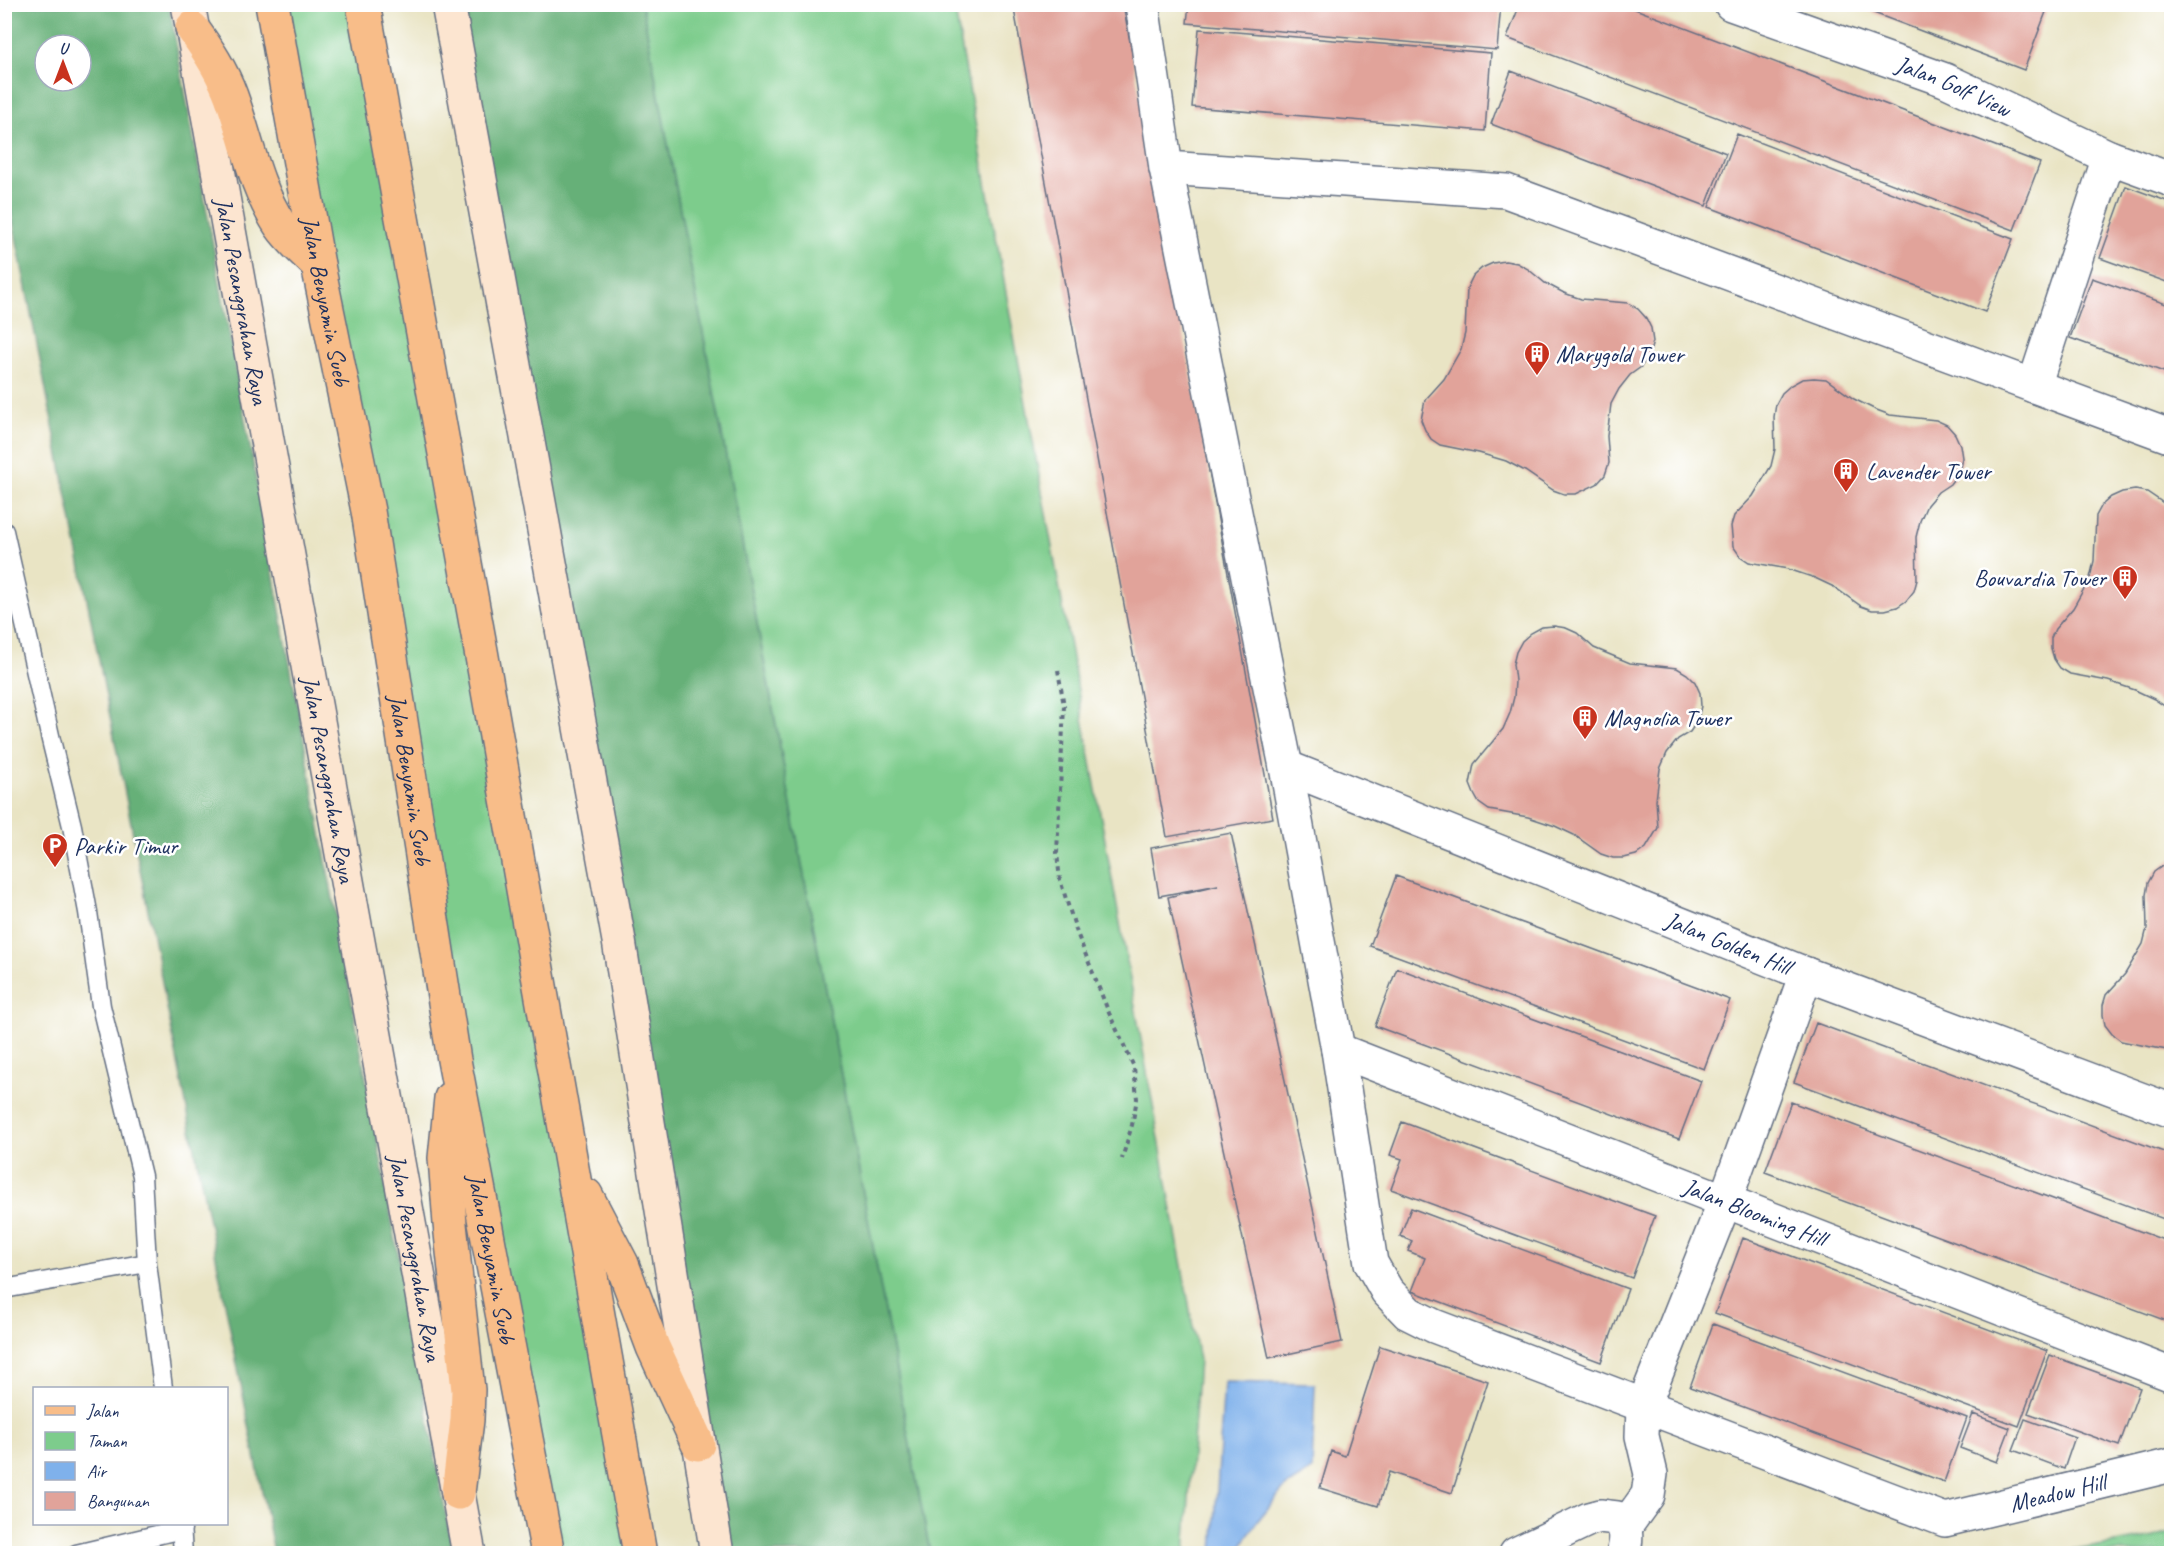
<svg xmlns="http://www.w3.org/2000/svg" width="2176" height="1558" viewBox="0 0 2176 1558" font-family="Caveat,sans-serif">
<rect width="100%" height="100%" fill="#fff"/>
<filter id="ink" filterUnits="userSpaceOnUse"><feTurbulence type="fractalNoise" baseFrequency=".0167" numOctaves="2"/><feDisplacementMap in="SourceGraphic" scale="12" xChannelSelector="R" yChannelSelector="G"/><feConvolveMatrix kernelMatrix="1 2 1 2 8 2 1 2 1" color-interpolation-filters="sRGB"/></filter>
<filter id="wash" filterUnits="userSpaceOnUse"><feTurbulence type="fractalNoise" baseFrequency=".008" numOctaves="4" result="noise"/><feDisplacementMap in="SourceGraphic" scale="24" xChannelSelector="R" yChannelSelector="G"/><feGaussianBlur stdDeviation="1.35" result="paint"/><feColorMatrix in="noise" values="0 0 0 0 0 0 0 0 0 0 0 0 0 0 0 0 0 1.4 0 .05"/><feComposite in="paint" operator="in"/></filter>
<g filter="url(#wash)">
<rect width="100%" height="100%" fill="#e9e4c4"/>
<path fill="#7dcc8c" stroke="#4c7e75" stroke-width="1.5" d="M272 5H363L640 1553H548Z
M642 5H954L1199 1360 1185 1553H930Z
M2171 1533V1553H2059Z"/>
<path fill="#66b078" stroke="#40706b" stroke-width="1.5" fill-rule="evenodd" d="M4 5H169L453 1553H274L5 181ZM45 45H81V81H45Z
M445 5H642L930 1553H716Z"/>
<path fill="#7fb1eb" stroke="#4d70a4" stroke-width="1.5" d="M1224 1382 1315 1384 1312 1470 1285 1487 1256 1523 1237 1553H1213Z"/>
<g id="blocks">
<path fill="#e1a39a" d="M1013 4H1123L1273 818 1167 837Z
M1189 4H1501L1497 50 1187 23Z
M1520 4H1622L2040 163 2014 230 1507 38Z
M1850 4H2049L2024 70Z
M1199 29 1491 53 1485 131 1192 107Z
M1511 71 1726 153 1706 206 1491 124Z
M1737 134 2013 239 1985 312 1709 207Z
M2126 186 2172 203V284L2100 258Z
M1505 261 1517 263 1528 269 1545 283 1564 293 1581 299 1628 303 1638 309 1646 318 1651 328 1653 342 1649 355 1641 367 1630 375 1619 389 1611 404 1607 436 1609 463 1605 475 1597 484 1576 494H1564L1553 490 1525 471 1506 461 1479 453 1440 445 1431 439 1425 430 1421 420 1425 400 1444 379 1461 349 1465 333 1467 288 1473 276 1482 268 1493 263Z
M2092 278 2172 306V375L2070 338Z
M1814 378 1826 379 1854 399 1874 409 1890 415 1936 420 1947 425 1955 434 1960 445 1962 458 1959 472 1950 484 1938 492 1927 505 1920 521 1916 537 1917 580 1914 591 1906 601 1897 607 1885 610H1872L1861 606 1834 587 1815 578 1788 569 1749 562 1740 556 1733 546 1731 526 1734 516 1753 496 1771 466 1775 449 1774 417 1776 404 1782 393 1791 385 1802 379Z
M2135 490 2147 492 2172 509V711L2154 699 2135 690 2108 681 2070 674 2060 668 2054 659 2051 648V638L2055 629 2073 608 2090 578 2094 561 2096 516 2102 505 2111 497 2122 492Z
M1554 626 1566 628 1577 633 1594 648 1630 663 1677 668 1687 674 1695 682 1700 693 1701 706 1698 720 1690 732 1678 739 1667 753 1660 769 1656 800 1658 828 1646 848 1636 855 1624 858H1613L1601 854 1574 835 1555 826 1528 817 1489 810 1479 803 1474 794 1470 784 1474 764 1503 729 1510 713 1514 697 1515 681 1513 664 1516 652 1522 641 1531 633 1542 627Z
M1231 833 1342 1342 1269 1358 1168 897 1218 885 1159 896 1151 848Z
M2172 859V1051L2121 1041 2112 1034 2105 1025 2103 1015V1005L2106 995 2125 974 2143 944 2147 928 2146 895 2148 883 2154 872Z
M1396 876 1730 1000 1704 1069 1370 946Z
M1397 968 1701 1081 1679 1139 1375 1026Z
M1816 1023 2172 1155V1222L1794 1082Z
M1791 1102 2172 1243V1323L1765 1172Z
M1402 1122 1655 1216 1632 1278 1391 1189 1402 1159 1390 1155Z
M1411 1208 1628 1289 1601 1362 1412 1291 1425 1258 1408 1251 1412 1241 1400 1236Z
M1743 1238 2047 1351 2019 1426 1715 1313Z
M1713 1324 1967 1418 1944 1482 1690 1387Z
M1380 1346 1488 1381 1452 1493 1389 1472 1378 1506 1320 1488 1331 1451 1345 1456Z
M2050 1355 2140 1388 2119 1446 2028 1413Z
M1973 1414 2010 1428 1997 1462 1960 1448Z
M2025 1419 2075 1437 2064 1469 2013 1450Z"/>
</g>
</g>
<g filter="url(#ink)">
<use href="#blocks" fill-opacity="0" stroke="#636e82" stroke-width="1.5"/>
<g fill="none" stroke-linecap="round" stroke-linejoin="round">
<defs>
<path id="service" d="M4 531 51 740 72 826 88 912 101 1006 142 1176 147 1263 163 1388
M4 1289 147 1263
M181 1524 183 1554
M76 1554 182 1529"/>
<g id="minor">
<path id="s1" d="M1142 4 1166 168 1286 767 1338 1050 1371 1263 1387 1291 1408 1313 1434 1326 1945 1520 2172 1465"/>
<path id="s2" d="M1731 4 1945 80 2109 157 2172 180"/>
<path d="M1166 168 1506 191 2172 437"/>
<path d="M2034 386 2109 157"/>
<path id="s3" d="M1286 767 1806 974 2172 1111"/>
<path id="s4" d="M1338 1050 2172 1375"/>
<path d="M1625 1527 1648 1495 1651 1474 1642 1436 1643 1407 1725 1201 1806 974"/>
<path d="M1516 1554 1589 1519 1600 1516 1617 1518C1628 1528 1627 1540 1623 1554"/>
</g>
<g id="secondary">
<path id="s5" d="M188 4 469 1554"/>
<path d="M448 4 619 941 717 1554"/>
</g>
<g id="primary">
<path id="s6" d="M272 4 318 265 368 511 454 1060 548 1554"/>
<path d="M363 4 481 651 640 1554"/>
<path d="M192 28C208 50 222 71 231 96 247 140 254 185 280 225 290 240 306 253 318 265"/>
<path d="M451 1098 445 1158 450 1224 468 1390 467 1420 458 1493"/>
<path d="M586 1195 622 1264 653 1347 698 1444"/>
</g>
</defs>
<use href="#service" stroke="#636e82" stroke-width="21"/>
<use href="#minor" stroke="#636e82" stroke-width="36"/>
<use href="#secondary" stroke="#636e82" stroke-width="36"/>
<use href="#primary" stroke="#636e82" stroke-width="36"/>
<path stroke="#636e82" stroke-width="4" stroke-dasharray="4.5 4.5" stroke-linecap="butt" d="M1058 670 1064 706 1057 853 1060 880 1077 933 1109 1013 1134 1067 1137 1099 1132 1125 1122 1159"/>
<use href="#service" stroke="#fff" stroke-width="18"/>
<use href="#minor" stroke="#fff" stroke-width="33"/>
<use href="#secondary" stroke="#fce5d0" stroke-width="33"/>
<use href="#primary" stroke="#f8bd89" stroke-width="33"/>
</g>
</g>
<defs>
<symbol id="building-pin" viewBox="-11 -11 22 30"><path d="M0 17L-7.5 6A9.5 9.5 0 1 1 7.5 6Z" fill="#c8321e" stroke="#fff"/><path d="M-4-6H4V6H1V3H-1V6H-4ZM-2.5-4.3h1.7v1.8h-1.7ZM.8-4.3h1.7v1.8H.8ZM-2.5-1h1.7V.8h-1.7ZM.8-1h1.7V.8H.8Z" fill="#fff"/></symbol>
<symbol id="parking-pin" viewBox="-11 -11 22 30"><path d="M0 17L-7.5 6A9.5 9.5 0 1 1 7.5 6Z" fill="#c8321e" stroke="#fff"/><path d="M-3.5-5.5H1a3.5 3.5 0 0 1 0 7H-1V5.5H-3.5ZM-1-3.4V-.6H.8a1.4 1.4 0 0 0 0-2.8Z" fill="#fff"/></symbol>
</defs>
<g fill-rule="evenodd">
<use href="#building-pin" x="1522" y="339" width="30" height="40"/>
<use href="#building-pin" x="1831" y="456" width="30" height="40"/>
<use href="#building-pin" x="2110" y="563" width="30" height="40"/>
<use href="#building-pin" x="1570" y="703" width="30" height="40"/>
<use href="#parking-pin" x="40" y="831" width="30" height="40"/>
</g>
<g text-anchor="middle" stroke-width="5" stroke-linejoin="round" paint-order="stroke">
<g font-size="24" fill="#1b2f5e" stroke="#fff">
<text dy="8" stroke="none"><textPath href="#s2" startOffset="237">Jalan Golf View</textPath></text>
<text dy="8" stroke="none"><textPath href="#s6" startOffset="302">Jalan Benyamin Sueb</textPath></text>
<text dy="8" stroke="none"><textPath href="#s5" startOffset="302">Jalan Pesanggrahan Raya</textPath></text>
<text dy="8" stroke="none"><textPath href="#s5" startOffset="788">Jalan Pesanggrahan Raya</textPath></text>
<text dy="8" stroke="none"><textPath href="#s6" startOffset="788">Jalan Benyamin Sueb</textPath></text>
<text dy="8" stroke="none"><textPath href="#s3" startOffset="476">Jalan Golden Hill</textPath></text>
<text dy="8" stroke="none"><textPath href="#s4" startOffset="447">Jalan Blooming Hill</textPath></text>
<text dy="8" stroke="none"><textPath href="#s5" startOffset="1274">Jalan Pesanggrahan Raya</textPath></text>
<text dy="8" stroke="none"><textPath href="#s6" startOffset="1274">Jalan Benyamin Sueb</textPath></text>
<text dy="8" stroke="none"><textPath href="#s1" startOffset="2034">Meadow Hill</textPath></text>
</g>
<g font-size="24" fill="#1b2f5e" stroke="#fff" text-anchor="start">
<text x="1556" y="362">Marygold Tower</text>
<text x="1866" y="479">Lavender Tower</text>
<text x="2106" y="586" text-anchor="end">Bouvardia Tower</text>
<text x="1604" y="726">Magnolia Tower</text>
<text x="74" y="854">Parkir Timur</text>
</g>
</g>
<rect width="2176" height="1558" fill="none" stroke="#fff" stroke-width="24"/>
<rect x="33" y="1387" width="195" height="138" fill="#ffffff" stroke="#a4acbf" stroke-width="1.5"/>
<rect x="45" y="1406" width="30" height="9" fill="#f8bd89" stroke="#a4acbf" stroke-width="1.5"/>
<text x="87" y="1417" font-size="18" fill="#1b2f5e">Jalan</text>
<rect x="45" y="1432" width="30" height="18" fill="#7dcc8c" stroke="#a4acbf" stroke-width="1.5"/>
<text x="87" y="1447" font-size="18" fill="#1b2f5e">Taman</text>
<rect x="45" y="1462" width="30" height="18" fill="#7fb1eb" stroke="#a4acbf" stroke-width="1.5"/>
<text x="87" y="1477" font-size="18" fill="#1b2f5e">Air</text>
<rect x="45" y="1492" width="30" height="18" fill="#e1a39a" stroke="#a4acbf" stroke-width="1.5"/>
<text x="87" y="1507" font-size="18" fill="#1b2f5e">Bangunan</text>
<g transform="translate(63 63)"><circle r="28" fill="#ffffff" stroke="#a4acbf" stroke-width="1.5"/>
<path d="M0-4.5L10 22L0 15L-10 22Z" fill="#c8321e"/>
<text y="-9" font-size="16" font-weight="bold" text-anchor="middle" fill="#1b2f5e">U</text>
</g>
</svg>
